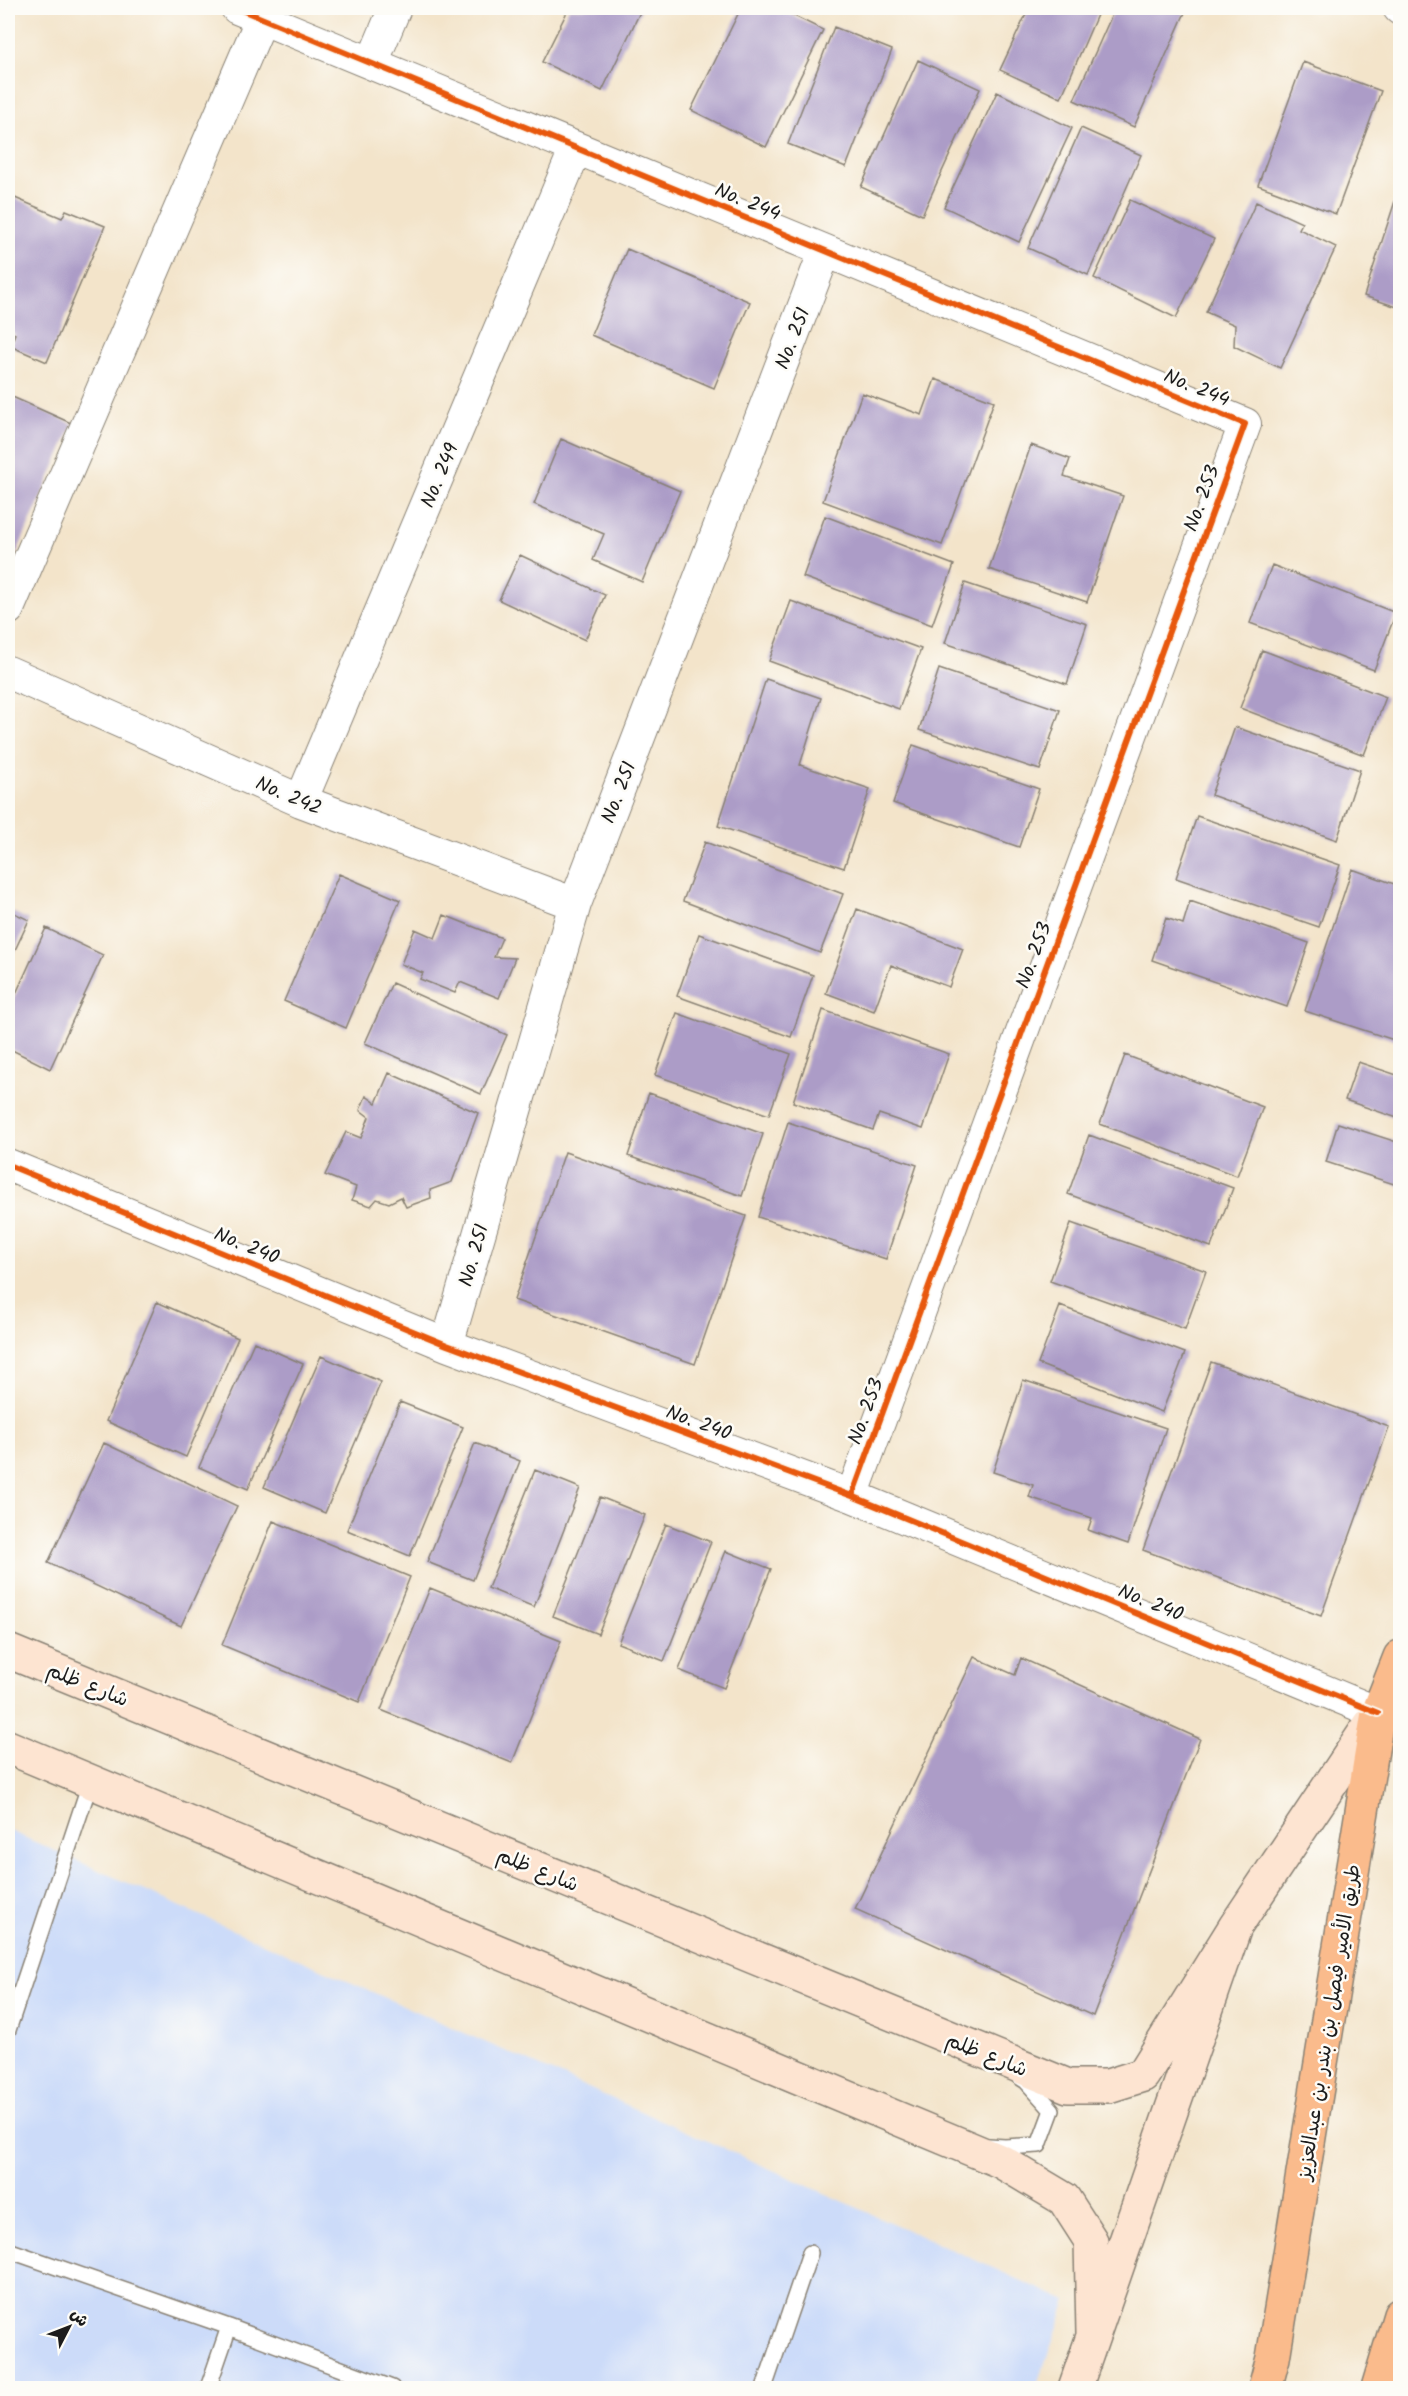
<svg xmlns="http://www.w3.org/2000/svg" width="1408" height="2396" viewBox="0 0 1408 2396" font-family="Kalam,'Playpen Sans Arabic',sans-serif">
<rect width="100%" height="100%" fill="#fdfcf7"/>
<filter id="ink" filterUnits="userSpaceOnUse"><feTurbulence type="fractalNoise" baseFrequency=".0167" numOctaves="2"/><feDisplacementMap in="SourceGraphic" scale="12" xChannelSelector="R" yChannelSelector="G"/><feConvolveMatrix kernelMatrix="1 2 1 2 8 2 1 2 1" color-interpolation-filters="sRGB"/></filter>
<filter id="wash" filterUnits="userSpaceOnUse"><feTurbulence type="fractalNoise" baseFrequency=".008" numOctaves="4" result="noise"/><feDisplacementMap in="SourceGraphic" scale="24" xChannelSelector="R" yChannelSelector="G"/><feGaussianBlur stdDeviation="1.35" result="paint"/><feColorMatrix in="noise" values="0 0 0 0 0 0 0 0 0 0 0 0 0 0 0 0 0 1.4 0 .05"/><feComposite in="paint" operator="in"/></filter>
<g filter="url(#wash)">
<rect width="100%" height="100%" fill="#f3e4ca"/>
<path fill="#ccdbf9" d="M8 1830 1067 2301 1036 2388H8Z"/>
<g id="blocks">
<path fill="#ac9cc7" d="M569 8H642L602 91 542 62Z
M741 8H778L823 30 766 147 691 110Z
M1029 8H1100L1061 98 1000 70Z
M1115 8H1187L1134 127 1074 100Z
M834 27 892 50 846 167 788 144Z
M918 60 980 89 922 215 861 187Z
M1303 62 1381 91 1336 214 1258 185Z
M997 92 1072 128 1019 242 944 207Z
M1081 128 1141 155 1088 275 1028 248Z
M1400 186V308L1364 296Z
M8 195 62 218 66 210 105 226 47 362 10 346 15 334 8 331Z
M1130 200 1214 239 1176 318 1094 278Z
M1256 202 1302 223 1299 229 1336 247 1280 368 1234 346 1235 325 1206 312Z
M627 249 750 302 714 388 591 335Z
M935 379 994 401 942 545 823 501 862 393 922 415Z
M8 395 73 424 8 573Z
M561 439 680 491 642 582 593 560 604 534 534 504Z
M1031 445 1070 459 1064 476 1123 496 1087 602 989 569Z
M825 516 954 565 932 625 803 577Z
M520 555 605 595 585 640 499 600Z
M1272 565 1396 613 1374 670 1250 623Z
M965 583 1087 624 1067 684 945 643Z
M791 601 921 649 899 709 769 661Z
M1262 650 1386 697 1364 755 1240 708Z
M939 669 1060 710 1040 770 919 730Z
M766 679 821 698 800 765 870 789 844 868 718 826Z
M1235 727 1360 770 1337 840 1211 795Z
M913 745 1039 789 1019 847 893 803Z
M1197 816 1340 865 1319 927 1176 878Z
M705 842 843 894 820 953 683 901Z
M1352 869 1400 886V1042L1305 1011Z
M339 874 400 900 346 1028 284 1001Z
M1190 901 1309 943 1287 1007 1152 960 1166 918 1183 924Z
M857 909 963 949 949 987 891 965 874 1011 826 993Z
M8 910 29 920 8 965Z
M444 915 502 938 494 957 515 958 499 998 460 982 455 993 420 979 423 973 401 964 415 929 435 938Z
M46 928 103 955 50 1069 8 1048V1011Z
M699 934 813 975 791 1037 677 996Z
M392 983 507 1035 481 1094 365 1043Z
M823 1010 949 1054 923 1129 879 1114 873 1130 793 1102Z
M677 1013 791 1054 769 1115 655 1075Z
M1125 1055 1263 1107 1237 1176 1100 1124Z
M1358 1062 1400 1076V1119L1345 1100Z
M389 1073 478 1113 452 1182 430 1190 431 1198 406 1207 401 1197 389 1203 377 1199 371 1206 352 1200 356 1187 325 1175 346 1132 361 1138 369 1117 360 1110 366 1096 376 1103Z
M649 1093 763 1134 742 1196 628 1156Z
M788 1122 917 1165 886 1259 758 1217Z
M1338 1123 1400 1143V1186L1326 1162Z
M1089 1135 1233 1188 1211 1247 1068 1194Z
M565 1152 746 1216 695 1364 514 1300Z
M1071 1223 1206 1271 1185 1329 1050 1281Z
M157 1302 238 1338 186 1457 106 1421Z
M1060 1306 1185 1353 1162 1412 1038 1364Z
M254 1342 303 1364 248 1489 199 1467Z
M321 1356 381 1382 325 1513 264 1487Z
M1211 1362 1389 1427 1321 1616 1143 1550Z
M1023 1380 1166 1428 1128 1544 1088 1530 1092 1518 1029 1497 1033 1485 993 1472Z
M400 1402 463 1427 410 1556 347 1530Z
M104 1443 237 1506 181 1626 48 1563Z
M475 1443 520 1461 473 1580 427 1562Z
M535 1470 580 1488 534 1607 488 1588Z
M600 1497 645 1515 598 1634 553 1616Z
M273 1521 410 1577 359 1702 222 1645Z
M666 1524 711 1542 664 1661 618 1643Z
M726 1551 771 1569 724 1688 679 1670Z
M430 1588 561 1641 512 1763 381 1710Z
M974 1657 1015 1675 1021 1658 1200 1739 1093 2016 855 1909Z"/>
</g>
</g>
<g filter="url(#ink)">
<use href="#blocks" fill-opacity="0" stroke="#888073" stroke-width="1.5"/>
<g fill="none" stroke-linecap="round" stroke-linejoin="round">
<defs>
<path id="lane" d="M8 2030 90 1783
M989 2146 1005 2147 1039 2145 1052 2110 1026 2081 1018 2076
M8 2250 229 2327 392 2388
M208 2388 229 2327
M764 2388 810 2253"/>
<path id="street" d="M237 8 1245 424 852 1496
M1399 8 1400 9
M372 63 395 8
M8 609 262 18
M8 672 301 801 575 904
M301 801 576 148
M8 1165 447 1345 852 1496 1378 1713
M447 1345 575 904 825 251"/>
<path id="secondary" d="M8 1651 1068 2086H1108L1143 2075 1235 1927
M8 1747 1002 2162 1064 2199 1091 2241 1093 2333
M1075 2388 1235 1927 1378 1713"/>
<path id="primary" d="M1265 2388 1273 2358 1378 1713 1400 1657
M1378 2388 1400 2315"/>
</defs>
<use href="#lane" stroke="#888073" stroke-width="18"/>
<use href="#street" stroke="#888073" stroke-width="34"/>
<use href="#secondary" stroke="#888073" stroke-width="36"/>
<use href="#primary" stroke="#888073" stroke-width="36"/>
<use href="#lane" stroke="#fff" stroke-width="15"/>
<use href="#street" stroke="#fff" stroke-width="32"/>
<use href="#secondary" stroke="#fde4d1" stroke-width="33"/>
<use href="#primary" stroke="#fabb8c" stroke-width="33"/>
<defs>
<path id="cycleway" d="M237 8 1245 424 852 1496
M8 1165 447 1345 852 1496 1378 1713"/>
</defs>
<use href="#cycleway" stroke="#fdfcf7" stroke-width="10"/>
<use href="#cycleway" stroke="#e8590c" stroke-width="6"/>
</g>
</g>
<g text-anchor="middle" stroke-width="5" stroke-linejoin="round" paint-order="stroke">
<g font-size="20" fill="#1c1c1c" stroke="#fdfcf7">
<text transform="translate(748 201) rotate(22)" y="7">No. 244</text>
<text transform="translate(792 338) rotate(-69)" y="7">No. 251</text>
<text transform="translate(1197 387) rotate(22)" y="7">No. 244</text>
<text transform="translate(439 475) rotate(-67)" y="7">No. 249</text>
<text transform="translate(1201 498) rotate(-70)" y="7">No. 253</text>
<text transform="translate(618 792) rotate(-69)" y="7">No. 251</text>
<text transform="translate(289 795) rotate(23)" y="7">No. 242</text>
<text transform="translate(1033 955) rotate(-70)" y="7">No. 253</text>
<text transform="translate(247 1245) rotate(22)" y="7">No. 240</text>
<text transform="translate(473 1255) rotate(-74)" y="7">No. 251</text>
<text transform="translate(865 1411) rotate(-70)" y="7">No. 253</text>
<text transform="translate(699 1422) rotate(20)" y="7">No. 240</text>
<text transform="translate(1151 1602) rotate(22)" y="7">No. 240</text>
<text transform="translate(88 1684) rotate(22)" y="7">شارع ظلم</text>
<text transform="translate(538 1869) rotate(22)" y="7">شارع ظلم</text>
<text transform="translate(1328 2022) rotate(-81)" y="7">طريق الأمير فيصل بن بندر بن عبدالعزيز</text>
<text transform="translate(987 2054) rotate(22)" y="7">شارع ظلم</text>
</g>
</g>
<rect width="1408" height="2396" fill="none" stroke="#fdfcf7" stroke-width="30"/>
<g transform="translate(69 2327) rotate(48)" stroke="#fdfcf7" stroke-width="4.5" paint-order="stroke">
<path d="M0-4.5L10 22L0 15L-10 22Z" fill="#1c1c1c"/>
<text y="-9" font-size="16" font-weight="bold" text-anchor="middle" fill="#1c1c1c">ش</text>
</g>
</svg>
